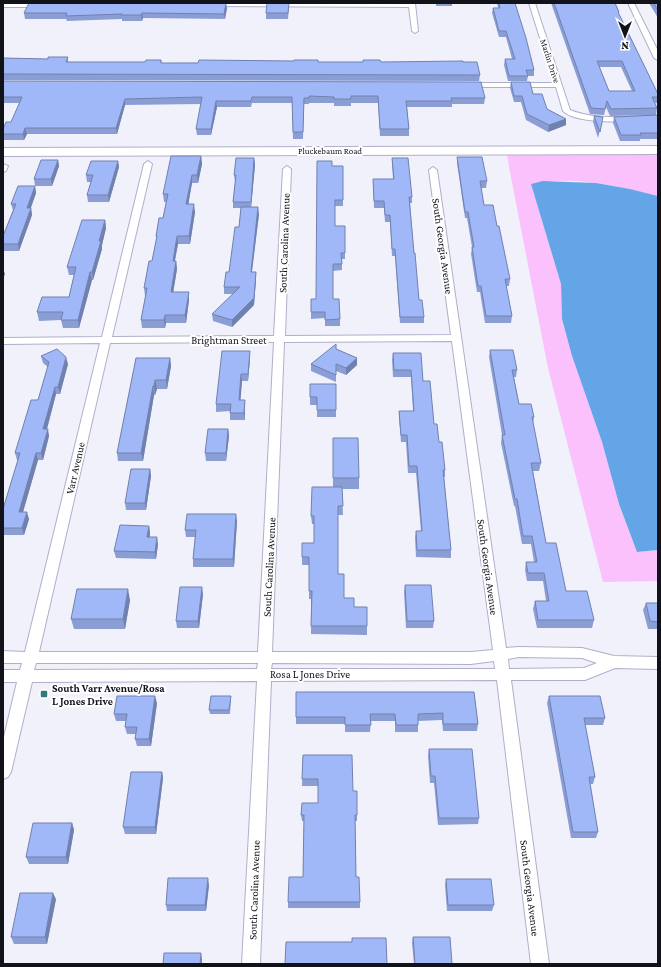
<svg xmlns="http://www.w3.org/2000/svg" width="661" height="967" viewBox="0 0 661 967" font-family="'Crimson Pro',serif">
<rect width="100%" height="100%" fill="#f1f1fc"/>
<path fill="#fac1fc" d="M658 153V196C619 186 570 175 531 184L561 284 562 319 572 356 602 442 619 504 637 552 658 550V581L603 582 548 368 509 167 507 154Z"/>
<path fill="#64a5e8" d="M543 181 596 183 630 189 658 196V550L637 552 619 504 602 442 572 356 562 319 561 284 531 184Z"/>
<g fill="none" stroke-linecap="round" stroke-linejoin="round">
<defs>
<path id="street" d="M3 3H44L47 5 44 7H3Z
M210 3H415L418 31 415 33 412 31 409 7 208 6 207 5Z
M529 3H535L570 110C597 121 629 116 658 116V120C636 121 579 126 563 111L556 87H463L462 85 466 83H554Z
M628 3H634L658 51V60L654 58Z
M148 161 152 164 112 337 274 336 283 169 287 166 291 169 285 336 451 335 429 170 433 167 437 170 506 648 519 647 582 648 614 656 658 657V669L615 668 585 680H511L549 964H531L497 680 271 681 260 964H242L257 681 32 682 11 772 8 777 3 779V741L17 682H3V670H20L22 663H3V651L25 652 100 343 3 344V338L102 337 144 164ZM452 341 493 650 471 652H272L284 342ZM274 342 258 652H39L110 343ZM519 657 582 658 597 663 584 668 509 669 508 659ZM494 661 495 669H271L272 663 471 664ZM36 663H258L257 669 34 670Z
M3 164 8 166 6 171 3 172Z"/>
<path id="secondary" d="M658 146V154L3 156V148Z"/>
</defs>
<use href="#street" stroke="#b0afca" stroke-width="2"/>
<use href="#secondary" stroke="#b0afca" stroke-width="2"/>
<use href="#street" fill="#fff" fill-rule="evenodd"/>
<use href="#secondary" fill="#fff" fill-rule="evenodd"/>
</g>
<path fill="#8a9ed5" fill-rule="evenodd" d="M436 3H452V6H436Z
M497 3H515L534 70V76H528L527 81H508L504 65 505 59H512L506 37H499L492 13 493 8H498Z
M551 3H615L619 12V14L658 94V103H654L657 108 656 115 610 116 606 107 604 115 590 114ZM599 67H621L632 91H609Z
M649 3H658V18Z
M227 8 225 19 143 18 142 21H122V19L67 21 66 19H25L24 13Z
M289 8 288 19H266V13Z
M68 57V62H145L161 60 162 63 381 62H463L480 75 479 81 3 80V58L48 59Z
M3 81 485 98 484 104H452V107H407L409 129V136H380L378 103H351V106H334V103H309V104H304L303 139H293L292 103H252L251 107H217L211 135H197L196 129 201 104 125 105 117 134H27L24 140H3V129L11 122 20 103H3Z
M511 82 533 94 547 109 566 119V125L548 132 526 120 521 102H514L510 88Z
M658 115V139H640V141H620L613 123 614 117Z
M594 116 602 123 598 138 593 122Z
M201 156 202 164 198 183H192L188 204 195 212 190 244H178L175 261H176L177 269 173 292 189 300 186 323H166L165 328H142L141 320 146 296H145L144 288 152 261 156 242V236L163 218 166 202H164L163 194Z
M457 157 487 181 486 188H481L484 205 497 226 510 279 509 286H506L512 316 511 323H485L480 292H477L471 254 472 247 467 218H465L457 163Z
M254 158 255 165 251 207 259 214 252 272 256 278 254 305 232 327 213 321 212 314 233 294H224V287L229 272 239 227 241 208H233V202L235 182 234 175Z
M392 158 412 197V203H410L414 253 419 300 424 317V323H400L395 256H392L390 222H385L384 208H374L373 179H393L392 164Z
M58 160 59 166 52 186H35L34 179Z
M118 161 119 167 109 202H88L87 195 91 182H87L86 175Z
M332 166H343V206H335V226H345V259H342V270L333 271V299L340 319V326H325V318L311 319V299H316Z
M35 186 36 193 31 208 32 215 19 251H3V236L13 210 11 204Z
M105 220 106 228 102 245V249L93 280H92L79 328H63L61 320 39 321 37 312 69 297 74 275H69L67 267Z
M336 349 357 358V365L346 375 336 371V382L311 371V364Z
M490 350 517 370 516 377H514L519 404 534 417 533 424 541 463 539 471H533L546 543 566 591 594 620 592 628H537L533 609 535 601H546L543 581H527L525 570 526 562H534L531 544H522L515 506H514L501 443 502 435 489 357Z
M393 353 423 381 445 470V477H444L451 550V558L416 557 415 538 416 531H421L416 473H408L406 442H401L399 418V411H413L411 377H393L392 360Z
M41 356 68 364 60 394H56L47 429 49 436 43 460H38L23 512 29 519 24 535H3V509L18 460H17L15 453 38 400 48 367 43 363Z
M136 358H170L171 366 167 389H157L155 395H154L143 461H118L117 453Z
M250 358 248 381H242L240 400H245V420H230V411L216 412V404Z
M310 384H336V417H317V405H310Z
M228 429 229 436 226 461H206L205 453Z
M333 438 359 478V489H342L343 515H338V574L344 598 354 607 367 626V635L311 634V599H309V565H302V543H314V524H312L311 516 333 487Z
M150 469 151 476 146 510H126L125 503Z
M237 521 234 567H193V559L195 537H186L185 530Z
M149 526 150 533V537L158 544 156 559 116 558 114 551Z
M405 585 434 621 433 628H406L404 592Z
M203 594 199 628H177L176 621Z
M130 600 125 629H74L71 619Z
M646 603H658V629H648L643 610Z
M474 692 478 724 477 731H443L442 720 418 721V732H395V721H371L370 732H345V724H296V717Z
M549 696 605 718 603 725H585L595 777 593 784H590L598 832 596 838H571L547 703Z
M231 699 230 714H210L209 710Z
M157 703 151 746H137L135 739 136 734H127L125 727 126 721H116L114 714Z
M429 749 479 818 478 824 438 825 434 783H430L428 756Z
M303 755 353 791 357 815V821H355L356 877 360 902V908H288V902L303 877 304 821H302L301 815 318 803V786H302Z
M162 772 163 778 156 834H125L123 827Z
M72 823 74 830 68 864H29L26 857Z
M446 879 494 905 492 911H447L445 885Z
M209 885 206 911H167L166 905Z
M56 899 47 944H14L11 937Z
M413 937 452 964H414L412 943Z"/>
<path fill="#7181ae" d="M226 3 227 8 225 19 224 14Z
M142 13 143 18 142 21 141 15Z
M125 99V105L117 134 116 128Z
M216 101 217 107 211 135V129Z
M566 119V125L548 132 549 125Z
M25 128 27 134 24 140 23 134Z
M201 156 202 164 198 183 197 175Z
M254 158 255 165 251 208V202Z
M58 160 59 166 52 186 51 179Z
M118 161 119 167 109 202 108 195Z
M192 175V183L187 212 186 204Z
M35 186 36 193 28 215 27 208Z
M194 204 195 212 190 244 189 236Z
M258 207 259 214 251 278V272Z
M31 208 32 215 19 251 18 244Z
M105 220 106 228 102 245V249L93 280 92 272Z
M177 236 178 244 173 269V261Z
M176 261 177 269 172 300 171 292Z
M3 268 5 274 3 279Z
M90 272 92 280 79 328 78 320Z
M256 272V278L254 305 232 327V320Z
M189 292V300L186 323 185 315Z
M165 315 166 323 165 328 164 320Z
M250 351V358L248 381V374Z
M66 357 68 364 60 394 58 387Z
M170 358 171 366 167 389 166 380Z
M357 358V365L346 375V368Z
M241 374 242 381 240 407 239 400Z
M155 380 157 389 155 395 154 386Z
M153 386 154 395 143 461 141 453Z
M55 387 56 394 45 436 43 429Z
M245 400V420L244 413Z
M48 429 49 436 43 460 41 453Z
M228 429 229 436 226 461V453Z
M36 453 38 460 21 519 19 512Z
M150 469 151 476 146 510 145 503Z
M27 512 29 519 24 535 22 528Z
M236 514 237 521 234 567 233 559Z
M149 526 150 533 148 544 147 537Z
M157 537 158 544 156 559 155 552Z
M202 587 203 594 199 628 198 621Z
M128 589 130 600 125 629 123 619Z
M155 696 157 703 151 746 149 739Z
M162 772 163 778 156 834 155 827Z
M72 823 74 830 68 864 66 857Z
M208 878 209 885 206 911 205 905Z
M53 893 56 899 47 944 45 937Z
M201 953 202 959V964H200Z"/>
<path fill="#a1b8f8" stroke="#7181ae" fill-rule="evenodd" d="M29 3H226L224 14 142 13 141 15H121L122 14 66 16 67 13H24Z
M267 3H289L288 13H266Z
M499 3H515L526 38 534 70H526L528 76H509L505 59H515L506 31H499L493 8H500Z
M554 3H615L619 12H618L658 94V97H652L657 108 611 109 607 101 605 109 591 108ZM597 61H622L635 91H609Z
M654 3H658V11Z
M48 57H68L66 62H145L146 60H161V63H198L199 60 294 61V60H318V62H363V60H380L381 62 463 61V62H477L480 75 3 74V58L48 59Z
M3 81 481 82 485 98H451L452 101H406L409 129H380L378 96H351V99H334V97L309 96V98H304L303 132H293L292 97H252L251 101H216L211 129H196L202 97 125 99 116 128H25L23 134H3V129L6 122H11L22 97H3Z
M511 82H530L533 94H542L547 109 566 119 549 125 527 114 522 96H514Z
M658 115V133H640L641 135H621L614 117Z
M594 116 603 117 600 132Z
M171 156H201L197 175H192L186 204H194L189 236H177L173 261H176L171 292H189L185 315H165L164 320H141L147 288H144L149 261H152L157 236H156L159 218H163L168 194H163Z
M457 157H482L487 181H480L484 205H493L497 226H499L510 279H505L512 316H486L481 286H478L472 247H474L468 212H465Z
M236 158H254L251 202H233L236 175H234Z
M392 158H408L412 197H409L414 253H415L419 300H422L424 317H400L395 249H392L390 215H385L384 201H374L373 179H394Z
M41 160H58L51 179H34Z
M91 161H118L108 195H87L93 175H86Z
M317 161H332V166H343V200H335V226H345V253H341L342 264H333V299H339L340 319 325 320V312H311V299H316Z
M18 186H35L27 208H31L18 244H3V236L16 204H11Z
M241 207H258L251 272H256L254 298 232 320 212 314 240 287H224L226 272H229L235 227H239Z
M82 220H105L99 241H101L92 272H90L78 320H61L63 312H37L42 297H69L76 267H67Z
M336 344V349L357 358 346 368 336 364V375L311 364Z
M57 349 66 357 58 387H55L43 429H48L41 453H36L19 512H27L22 528H3V509L20 453H15L31 400H38L49 362 41 356Z
M490 350H513L517 370H512L519 404H531L534 417H532L541 463H531L546 543H556L566 591H587L594 620H538L535 601H549L544 573H528L526 562H537L532 536H523L517 499H515L502 435H505Z
M222 351H250L248 374H241L239 400H245L244 413H230L231 404H216Z
M393 353H421L423 381H430L434 424H437L439 442H442L445 470H443L451 550H417L416 531H422L417 466H409L407 435H401L399 411H414L411 370H394Z
M136 358H170L166 380H155L154 386H153L141 453H117Z
M310 384H336V410H317V397H310Z
M208 429H228L226 453H205Z
M333 438H358L359 478H333Z
M131 469H150L145 503H125Z
M312 487H342L343 506H338V574H344V598H354V607H367V626H311L312 591H309V557H302V543H314V516H311Z
M187 514H236L233 559H193L196 530H185Z
M120 525 149 526 147 537H157L155 552 114 551Z
M405 585H431L434 621H407Z
M180 587H202L198 621H176Z
M77 589H128L123 619H71Z
M646 603H658V622L650 621Z
M296 692H474L478 724H443V713L418 714V725H396L395 714H370L371 725H345V717H296Z
M117 696H155L149 739H135L137 727H125L127 714H114Z
M211 696H231L229 710H209Z
M549 696H600L605 718H584L595 777H589L598 832H573Z
M429 749H472L479 818H439L435 776H431Z
M303 755H352L353 791H357V815H355L356 877H359L360 902H288L289 877H303L304 815H301L302 803H318V779H302Z
M131 772H162L155 827H123Z
M33 823H72L66 857H26Z
M168 878H208L205 905H166Z
M446 879H491L494 905H448Z
M20 893H53L45 937H11Z
M413 937H450L452 964H415Z
M352 938H386L387 964H285L286 942H352Z
M164 953H201L200 964H163Z"/>
<rect fill="#307a79" stroke="#fff" stroke-width="1.5" x="40" y="690" width="8" height="8" rx="2"/>
<g text-anchor="middle" stroke-width="4" stroke-linejoin="round" paint-order="stroke">
<g font-size="9" fill="#12121b" stroke="#fff">
<text transform="translate(550 61) rotate(72)" y="3">Marlin Drive</text>
<text x="330" y="154">Pluckebaum Road</text>
</g>
<g font-size="11" fill="#12121b" stroke="#fff">
<text transform="translate(284 243) rotate(-88)" y="4">South Carolina Avenue</text>
<text transform="translate(443 246) rotate(82)" y="4">South Georgia Avenue</text>
<text x="229" y="344">Brightman Street</text>
<text transform="translate(75 468) rotate(-77)" y="4">Varr Avenue</text>
<text transform="translate(269 567) rotate(-87)" y="4">South Carolina Avenue</text>
<text transform="translate(488 567) rotate(82)" y="4">South Georgia Avenue</text>
<text x="310" y="678">Rosa L Jones Drive</text>
<text transform="translate(530 888) rotate(83)" y="4">South Georgia Avenue</text>
<text transform="translate(254 890) rotate(-88)" y="4">South Carolina Avenue</text>
</g>
<g font-size="11" font-weight="bold" fill="#12121b" stroke="#fff" text-anchor="start">
<text x="52" y="692">South Varr Avenue/Rosa<tspan x="52" dy="13">L Jones Drive</tspan></text>
</g>
</g>
<rect width="661" height="967" fill="none" stroke="#12121b" stroke-width="8"/>
<g transform="translate(625 36) rotate(180)" stroke="#ffffff" stroke-width="3" paint-order="stroke">
<path d="M0-3L7 15L0 10L-7 15Z" fill="#12121b"/>
<text y="-6" font-size="11" font-weight="bold" text-anchor="middle" fill="#12121b">N</text>
</g>
</svg>
